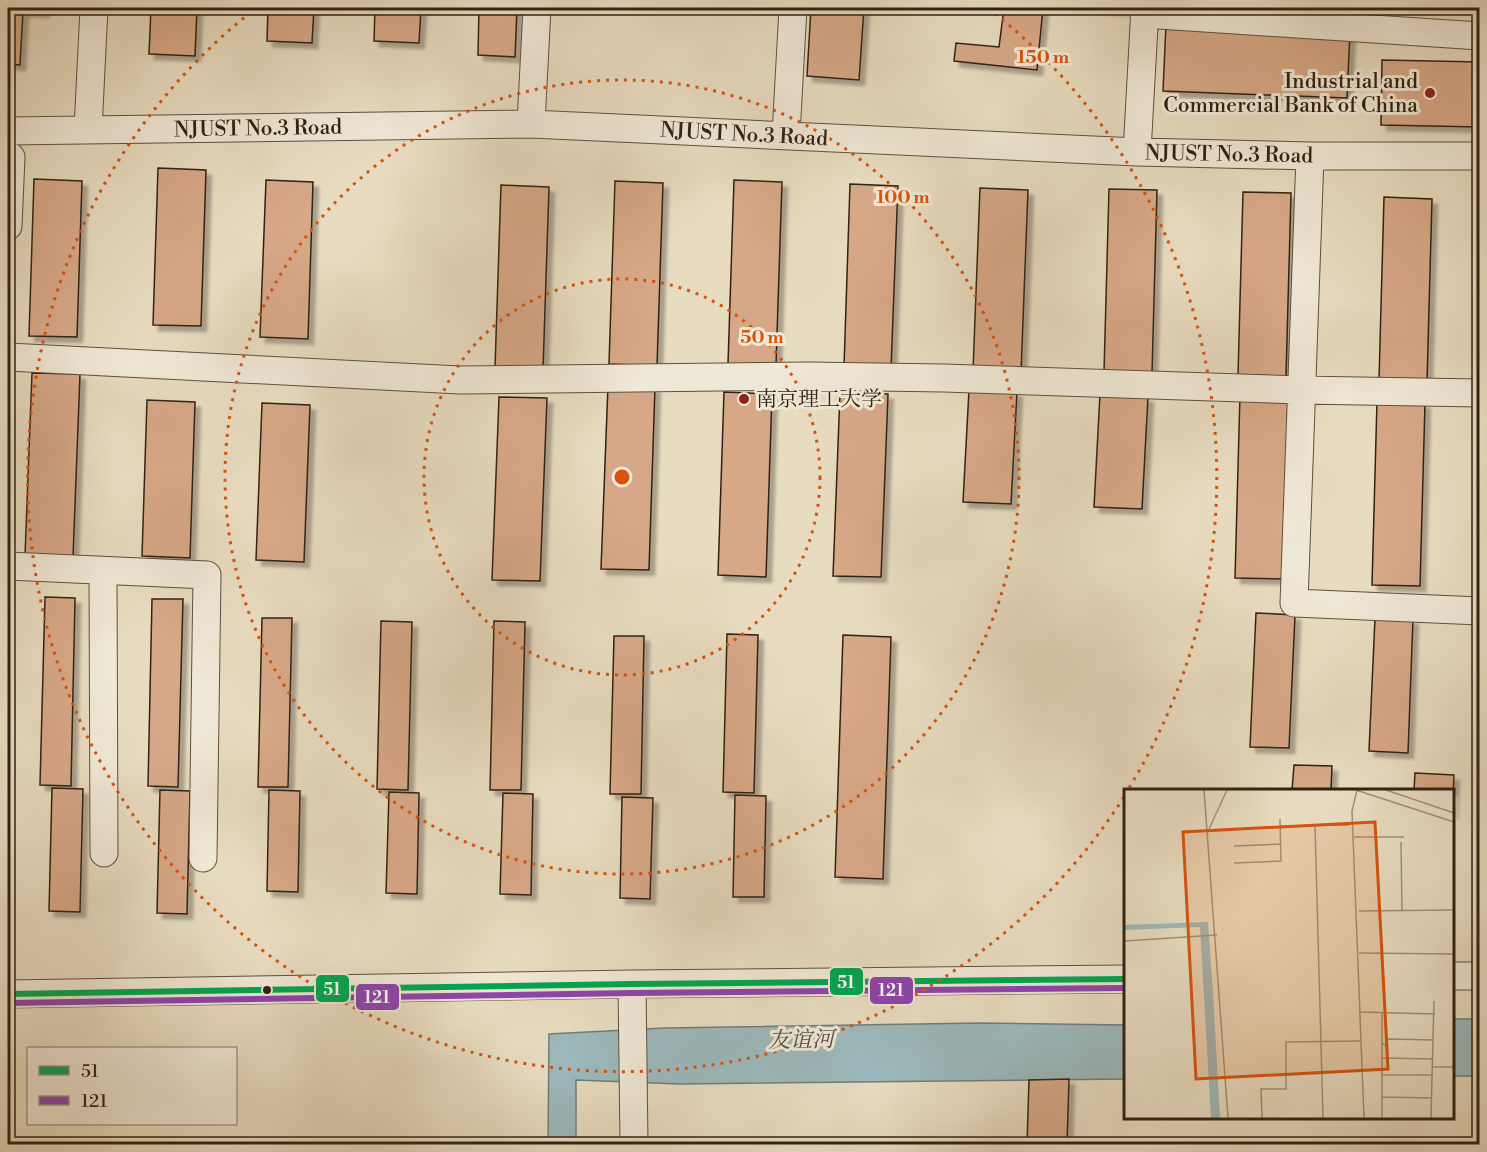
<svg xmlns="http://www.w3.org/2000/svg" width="1487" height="1152" viewBox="0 0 1487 1152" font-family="'Libre Bodoni','Noto Serif SC',serif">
<defs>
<filter id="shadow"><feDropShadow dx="5.5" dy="5.5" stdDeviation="1.5" flood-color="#0004"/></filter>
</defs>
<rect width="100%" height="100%" fill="#e8dcc0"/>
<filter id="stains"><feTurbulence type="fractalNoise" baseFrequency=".00333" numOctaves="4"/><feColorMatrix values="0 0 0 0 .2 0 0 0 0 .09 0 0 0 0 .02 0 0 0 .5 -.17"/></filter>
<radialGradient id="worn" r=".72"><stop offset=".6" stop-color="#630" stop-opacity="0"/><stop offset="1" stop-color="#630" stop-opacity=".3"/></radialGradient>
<path fill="#9cb9bd" stroke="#717d79" stroke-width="1.5" d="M1453 1019H1479V1076H1453Z
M980 1023 1125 1025V1079L679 1084 576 1080V1144H548L549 1034 665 1028Z"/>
<path fill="#d7a887" stroke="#302212" stroke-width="1.5" filter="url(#shadow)" d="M8 8H44V12L23 11 20 65 8 64Z
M151 8H197L195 56 149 54Z
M268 8H314L312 43 267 41Z
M375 8H421L419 43 374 41Z
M479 8H517L515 57 478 55Z
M811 8H864L859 80 807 76Z
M1004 8H1043L1037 70 954 61 956 43 999 47Z
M1096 8H1124L1123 10Z
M1166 24 1350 31 1347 98 1163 91Z
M1382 60 1480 62V127L1381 125Z
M158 168 206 170 201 326 153 325Z
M34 179 82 181 77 337 29 336Z
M266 180 313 182 308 339 260 337Z
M734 180 782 182 776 365 728 364Z
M615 181 663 183 657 366 609 364Z
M850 184 898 186 891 369 844 367Z
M501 185 549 187 543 370 495 368Z
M980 188 1028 190 1021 373 973 371Z
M1109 189 1157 190 1152 373 1104 372Z
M1243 192 1291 193 1286 376 1238 375Z
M1384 197 1432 199 1427 382 1379 380Z
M32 373 80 374 73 557 25 556Z
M608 385 655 387 649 570 601 569Z
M969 390 1017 392 1011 504 963 502Z
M724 392 772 394 766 577 718 575Z
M840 393 888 394 881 577 833 576Z
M1100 394 1148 397 1142 509 1094 507Z
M1240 394 1288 396 1283 579 1235 578Z
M499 397 547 398 540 581 492 580Z
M147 400 195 402 190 558 142 556Z
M1377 401 1425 403 1420 586 1372 585Z
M262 403 310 405 304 562 256 560Z
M45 597 75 598 71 786 40 785Z
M152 599H183L178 787 148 786Z
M1256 613 1295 615 1289 748 1250 747Z
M262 618H292L288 787H258Z
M1375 618 1413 619 1408 753 1369 751Z
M381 621 412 622 408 790 377 789Z
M494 621 525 622 521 790H490Z
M727 634 758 635 754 793 723 792Z
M843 635 891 637 883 879 835 877Z
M614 636H644L641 794H610Z
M1294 765 1332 766 1331 790H1292Z
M1415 773 1454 775 1452 815V790H1414Z
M52 788 83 789 80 912 49 911Z
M160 790 190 791 187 914 157 913Z
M269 790 300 791 298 892 267 891Z
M389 792 419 793 417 894 386 893Z
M503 793 533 794 531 895 500 894Z
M735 795 766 796 764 897H733Z
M622 797 653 798 650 899 620 898Z
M1069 1079 1067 1144H1027L1029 1080Z"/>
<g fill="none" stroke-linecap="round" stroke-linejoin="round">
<defs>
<path id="minor" d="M1144 14 1480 36
M531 124 537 8
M88 130 94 8
M8 131 531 124 1137 152 1310 156H1480
M786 135 793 8
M1137 152 1145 8
M1310 156 1294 603 1480 611
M8 226 11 157
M8 357 460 380 809 376 944 378 1301 390 1480 393
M8 566 207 575 203 858
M103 571 104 853
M1452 976H1480
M632 984 634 1144
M8 994 632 984 1126 979"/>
</defs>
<use href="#minor" stroke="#5e503e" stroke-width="29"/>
<use href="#minor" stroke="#f0e8d6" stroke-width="27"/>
<defs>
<path id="bus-1" d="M8 994 632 984 1126 979"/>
<path id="bus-2" d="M8 1003 632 993 1126 988"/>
</defs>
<use href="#bus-1" stroke="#f0e8d6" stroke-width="10"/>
<use href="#bus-2" stroke="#f0e8d6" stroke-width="10"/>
<use href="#bus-1" stroke="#00a651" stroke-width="6"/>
<use href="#bus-2" stroke="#8e44ad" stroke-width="6"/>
</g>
<g fill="none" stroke="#d6540d" stroke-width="3" stroke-dasharray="3 6">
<circle cx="622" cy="477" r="198"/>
<circle cx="622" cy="477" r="397"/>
<path d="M1124 797A595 595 0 1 1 256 8M988 8A595 595 0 0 1 1129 788"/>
</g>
<g fill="#8f2418" stroke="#f0e8d6" stroke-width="2">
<circle cx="1430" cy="93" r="6"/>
<circle cx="744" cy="399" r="6"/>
</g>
<circle fill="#302212" stroke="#f0e8d6" stroke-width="2" cx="267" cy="990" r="5"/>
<g text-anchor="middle" stroke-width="6" stroke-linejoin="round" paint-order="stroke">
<g font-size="21" fill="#302212" stroke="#f0e8d6" text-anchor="end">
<text x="1418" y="88">Industrial and<tspan x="1418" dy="24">Commercial Bank of China</tspan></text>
<text x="756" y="406" text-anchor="start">南京理工大学</text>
</g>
<g font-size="21" fill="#302212" stroke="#f0e8d6">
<text transform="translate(258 128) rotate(-1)" y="7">NJUST No.3 Road</text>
<text transform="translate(744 134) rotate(3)" y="7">NJUST No.3 Road</text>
<text transform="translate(1229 154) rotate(1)" y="7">NJUST No.3 Road</text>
</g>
<g font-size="22" font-style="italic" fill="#504f45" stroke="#f0e8d6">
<text transform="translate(801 1039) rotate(-1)" y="8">友谊河</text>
</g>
</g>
<g transform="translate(1124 789)">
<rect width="330" height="330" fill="#e8dcc0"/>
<path d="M84 133 89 204 96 329H87L76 138 0 141V136Z" fill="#9cb9bd"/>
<path fill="none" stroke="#9e927a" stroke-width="1.5" d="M80 1 104 329M232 1 330 33M233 1 228 22 240 329M262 1 330 24M191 36 199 329M157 37 225 36M85 40 103 1M230 48H280M277 53 278 122M110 57 157 55M110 74 157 72 156 30M235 122 330 121M0 152 93 146M235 164 330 165M235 223 311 225M258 255 262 256 264 250 310 251M258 269 309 270M309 278H330M257 286H309M258 308 308 309M138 329 137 300H162V253L236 252M258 329V223M307 329 310 212"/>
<path fill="#d6540d" fill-opacity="0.15" stroke="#d6540d" stroke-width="3" d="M251 33 264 280 72 290 59 43Z"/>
<rect width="330" height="330" fill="none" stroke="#302212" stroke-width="3"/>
</g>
<circle cx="622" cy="477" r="9" fill="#d6540d" stroke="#f0e8d6" stroke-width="3"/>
<g font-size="18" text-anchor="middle" font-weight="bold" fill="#d6540d" stroke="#f0e8d6" stroke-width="6" stroke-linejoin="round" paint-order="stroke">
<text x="1043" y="63">150 m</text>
<text x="903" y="203">100 m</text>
<text x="762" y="343">50 m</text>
</g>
<g stroke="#f0e8d6" stroke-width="2">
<rect x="829" y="967" width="35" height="29" rx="6" fill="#00a651"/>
<rect x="315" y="974" width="35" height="29" rx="6" fill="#00a651"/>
<rect x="869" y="976" width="45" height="29" rx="6" fill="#8e44ad"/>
<rect x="355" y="983" width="45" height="28" rx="6" fill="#8e44ad"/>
</g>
<g font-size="16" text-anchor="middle" font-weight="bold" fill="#fff">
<text x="846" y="988">51</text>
<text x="332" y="995">51</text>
<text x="891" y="996">121</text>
<text x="377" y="1003">121</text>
</g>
<rect width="1487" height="1152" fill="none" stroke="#e8dcc0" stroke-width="30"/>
<rect x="9" y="9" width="1469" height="1134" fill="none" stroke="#302212" stroke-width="3"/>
<rect x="15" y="15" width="1457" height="1122" fill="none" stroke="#302212" stroke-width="1.5"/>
<rect x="27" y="1047" width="210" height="78" fill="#f0e8d6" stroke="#a39988" stroke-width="1.5"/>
<rect x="39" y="1066" width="30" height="9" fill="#00a651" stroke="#a39988" stroke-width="1.5"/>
<text x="81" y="1077" font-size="18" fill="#302212">51</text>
<rect x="39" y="1096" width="30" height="9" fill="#8e44ad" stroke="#a39988" stroke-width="1.5"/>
<text x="81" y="1107" font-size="18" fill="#302212">121</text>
<rect width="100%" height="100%" filter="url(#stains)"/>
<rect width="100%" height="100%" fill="url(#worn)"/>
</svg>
